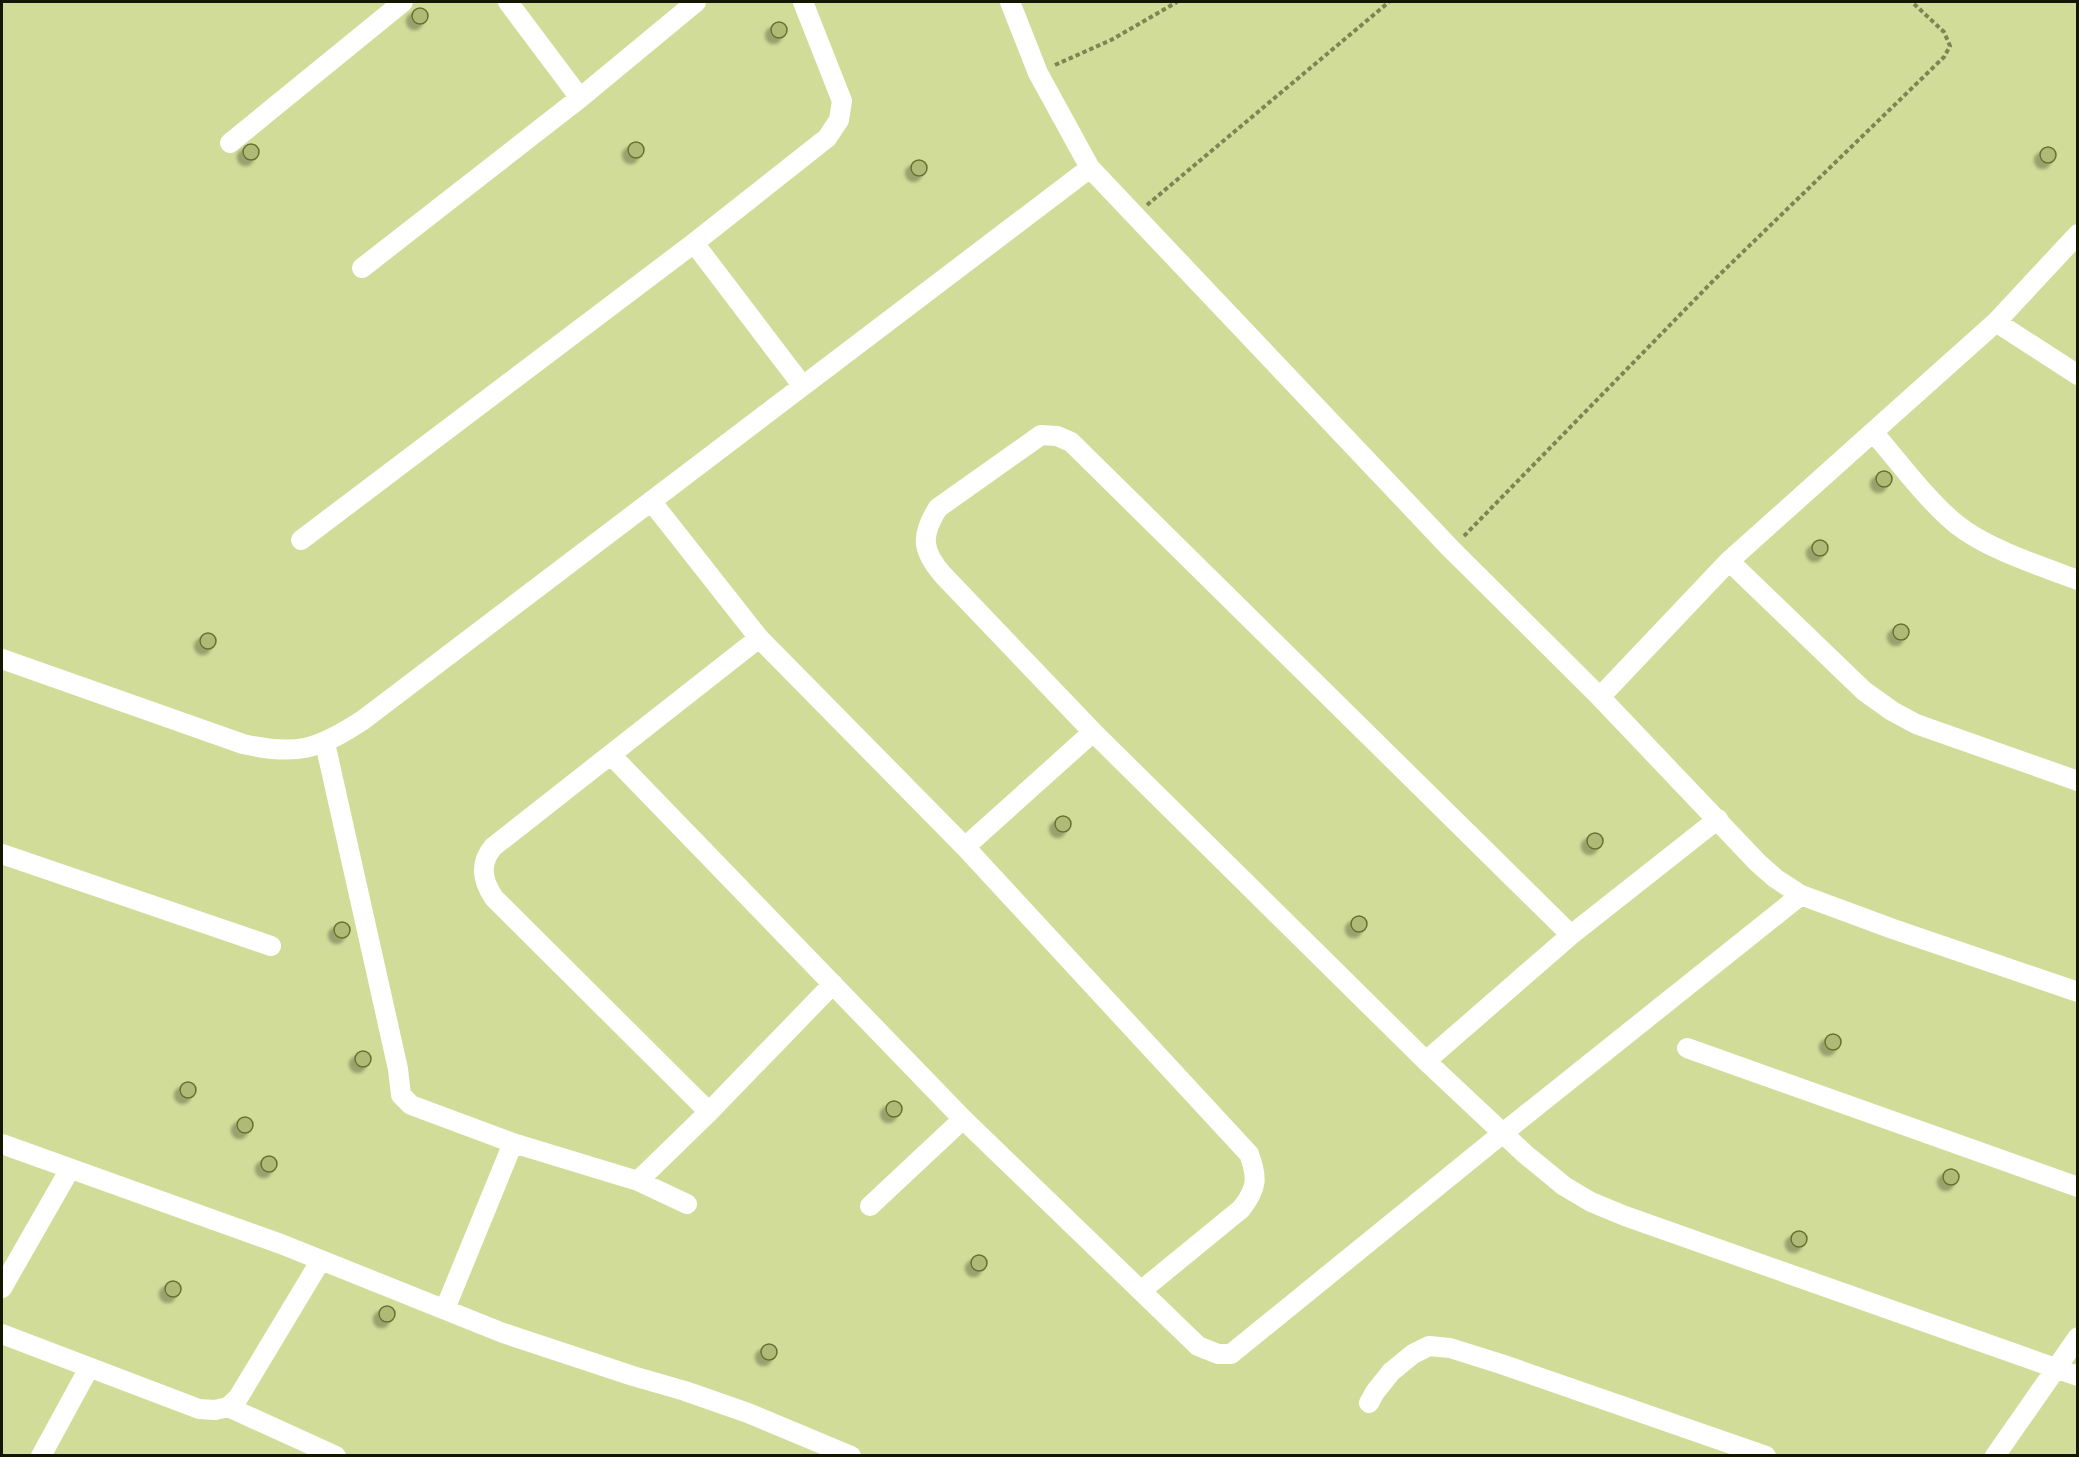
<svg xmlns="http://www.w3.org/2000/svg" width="2079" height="1457" viewBox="0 0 2079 1457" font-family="'Libre Baskerville',serif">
<defs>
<filter id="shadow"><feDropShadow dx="-5.5" dy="5.5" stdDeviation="1.5" flood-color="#0004"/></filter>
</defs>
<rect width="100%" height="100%" fill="#d0dc97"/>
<path fill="#afba77" stroke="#67702e" stroke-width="1.5" filter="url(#shadow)" d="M412 16a8 8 0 1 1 16 0a8 8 0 1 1-16 0Z
M771 30a8 8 0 1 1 16 0a8 8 0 1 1-16 0Z
M628 150a8 8 0 1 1 16 0a8 8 0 1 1-16 0Z
M243 152a8 8 0 1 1 16 0a8 8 0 1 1-16 0Z
M2040 155a8 8 0 1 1 16 0a8 8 0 1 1-16 0Z
M911 168a8 8 0 1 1 16 0a8 8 0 1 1-16 0Z
M1876 479a8 8 0 1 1 16 0a8 8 0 1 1-16 0Z
M1812 548a8 8 0 1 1 16 0a8 8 0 1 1-16 0Z
M1893 632a8 8 0 1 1 16 0a8 8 0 1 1-16 0Z
M200 641a8 8 0 1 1 16 0a8 8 0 1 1-16 0Z
M1055 824a8 8 0 1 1 16 0a8 8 0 1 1-16 0Z
M1587 841a8 8 0 1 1 16 0a8 8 0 1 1-16 0Z
M1351 924a8 8 0 1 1 16 0a8 8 0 1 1-16 0Z
M334 930a8 8 0 1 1 16 0a8 8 0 1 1-16 0Z
M1825 1042a8 8 0 1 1 16 0a8 8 0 1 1-16 0Z
M355 1059a8 8 0 1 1 16 0a8 8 0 1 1-16 0Z
M180 1090a8 8 0 1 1 16 0a8 8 0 1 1-16 0Z
M886 1109a8 8 0 1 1 16 0a8 8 0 1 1-16 0Z
M237 1125a8 8 0 1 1 16 0a8 8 0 1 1-16 0Z
M261 1164a8 8 0 1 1 16 0a8 8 0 1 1-16 0Z
M1943 1177a8 8 0 1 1 16 0a8 8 0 1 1-16 0Z
M1791 1239a8 8 0 1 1 16 0a8 8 0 1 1-16 0Z
M971 1263a8 8 0 1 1 16 0a8 8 0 1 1-16 0Z
M165 1289a8 8 0 1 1 16 0a8 8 0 1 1-16 0Z
M379 1314a8 8 0 1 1 16 0a8 8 0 1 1-16 0Z
M761 1352a8 8 0 1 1 16 0a8 8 0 1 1-16 0Z"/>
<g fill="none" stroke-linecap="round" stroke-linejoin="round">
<path stroke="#7d8554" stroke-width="4" stroke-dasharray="4.5 3" stroke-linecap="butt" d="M1055 65 1111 40 1177 2
M1147 205 1389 2
M1464 536 1712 282 1944 57 1950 46 1944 32 1912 2"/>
<path stroke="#fff" stroke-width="20" d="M508 2 580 98
M1010 2 1038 73 1090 168 1451 549 1600 697 1758 863 1775 878 1801 895 1893 929 2078 992
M230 143 403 2
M694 243 802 385
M362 268 580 98 696 2
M1996 322 2078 375
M1873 432 1996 322 2078 234
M651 501 759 638 965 847 1249 1154C1258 1178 1257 1189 1241 1209L1142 1290
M301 540 694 243 827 138 839 120 842 101 803 2
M1729 561 1864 691 1892 711 1916 724 2078 781
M2 659 243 744C297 756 317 750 363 720L1090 168
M1600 697 1729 561 1873 432C1900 463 1925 498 1956 524 1987 549 2040 566 2078 580
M325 743 398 1069 401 1095 411 1105 513 1143 638 1181 687 1204
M611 755 963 1119 1198 1346 1218 1354H1231L1503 1133 1801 895
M965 847 1093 732
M2 854 271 946
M1571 935 1071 442 1057 436 1041 435 938 508C920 536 922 551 943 575L1093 732 1426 1061 1525 1154 1564 1186 1591 1202 1625 1216 2078 1376
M1687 1048 2078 1187
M1426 1061 1571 935 1718 819
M709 1112 494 898C482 880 479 864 493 847L759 638
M2 1144 281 1244 503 1333 633 1376 685 1391 748 1413 851 1456
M638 1181 709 1112 833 984
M870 1206 963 1119
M2 1288 70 1169
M445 1309 513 1143
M2 1334 199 1409 215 1410 228 1407 238 1398 321 1260
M1369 1403 1375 1392 1391 1372 1413 1354 1429 1346 1450 1348 1501 1364 1766 1456
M228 1407 336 1456
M41 1456 89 1368
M1995 1456 2078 1337"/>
</g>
<rect width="2079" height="1457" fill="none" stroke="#141700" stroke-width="6"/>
</svg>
